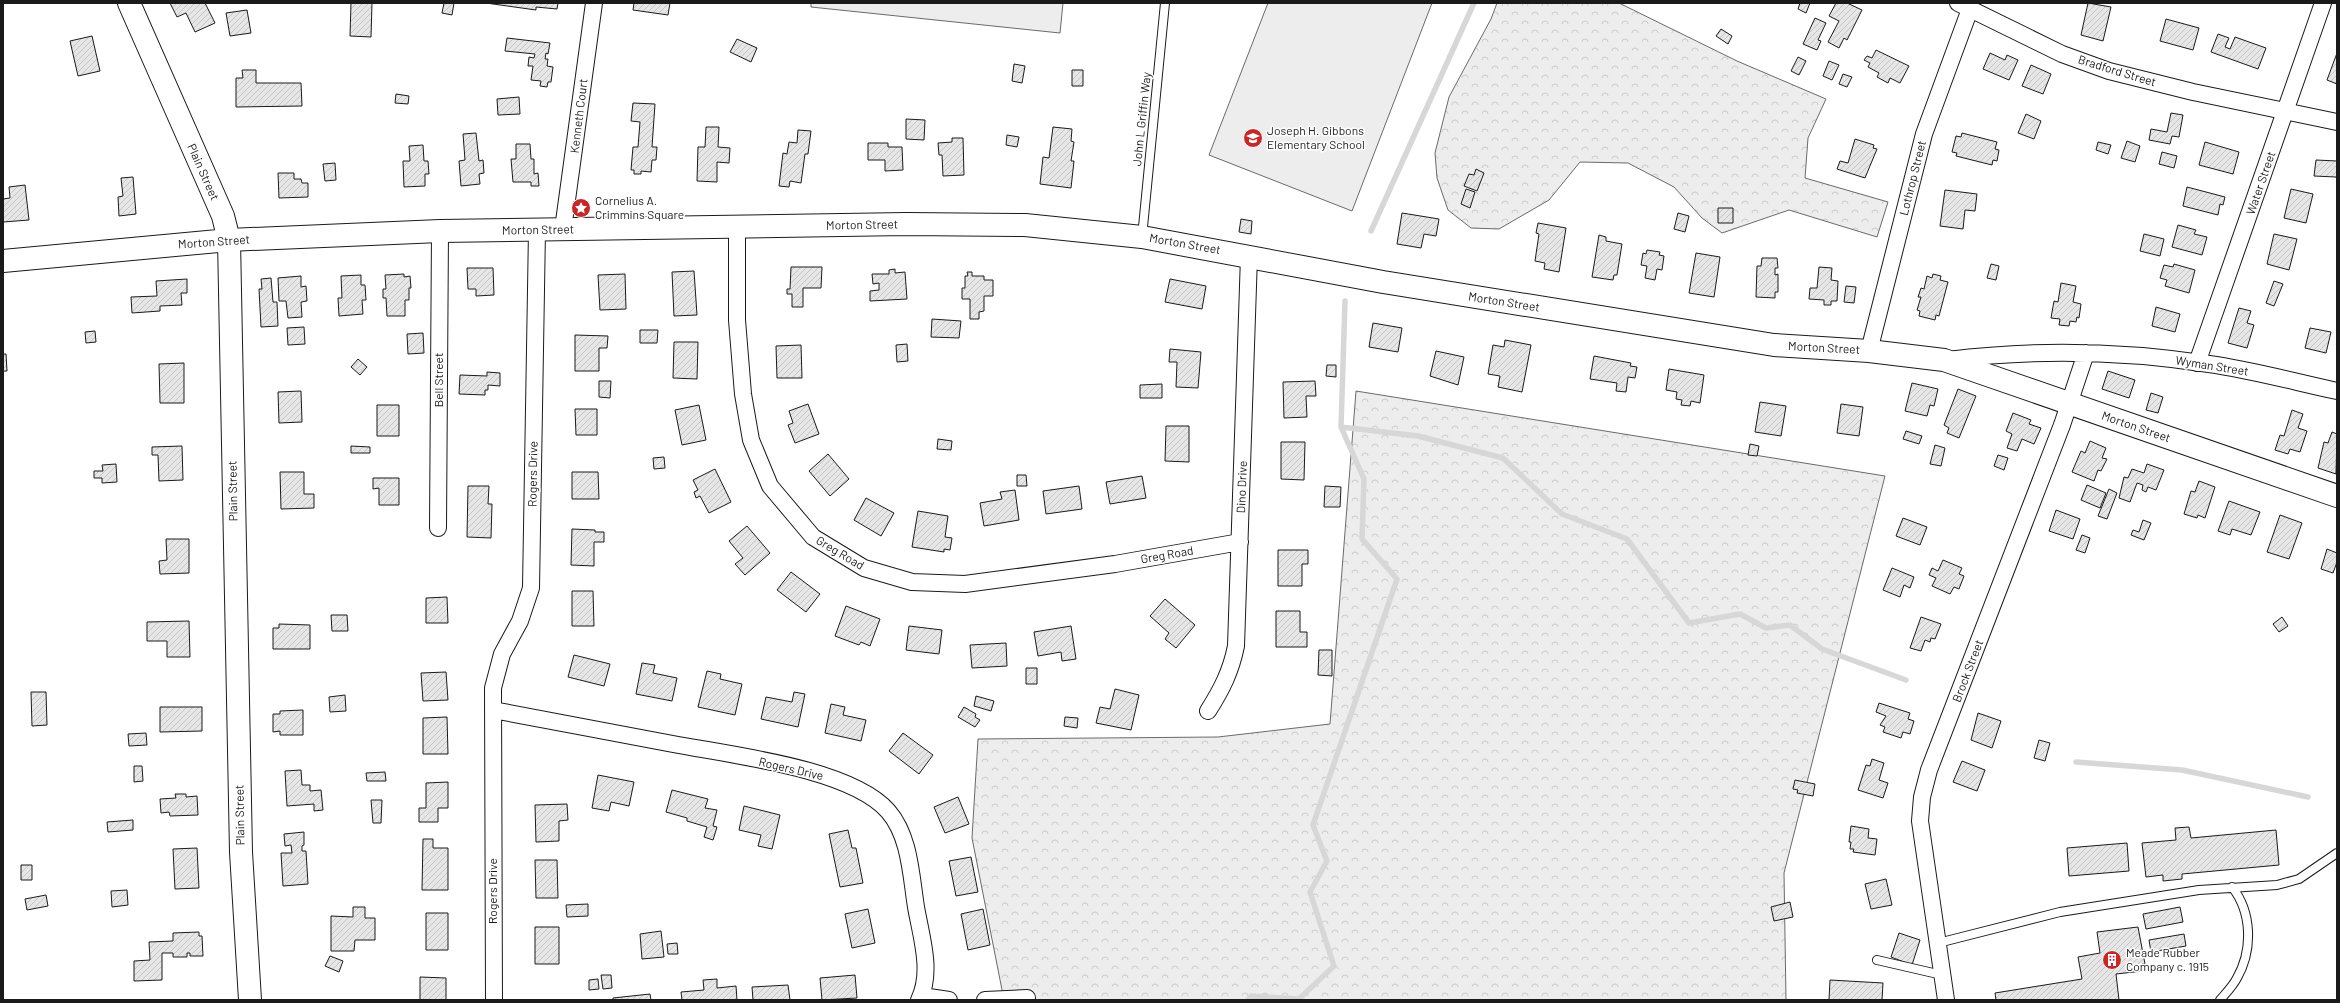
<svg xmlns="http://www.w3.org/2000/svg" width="2340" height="1003" viewBox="0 0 2340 1003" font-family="Barlow,sans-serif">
<defs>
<pattern id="forest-crowns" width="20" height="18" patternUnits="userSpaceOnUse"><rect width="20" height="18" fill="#ededed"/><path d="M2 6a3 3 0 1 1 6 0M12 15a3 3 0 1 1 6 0" fill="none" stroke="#cbcbcb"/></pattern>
<pattern id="building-hatch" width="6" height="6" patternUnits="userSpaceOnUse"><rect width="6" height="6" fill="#e6e6e6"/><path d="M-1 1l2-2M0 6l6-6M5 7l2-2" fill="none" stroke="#c5c5c5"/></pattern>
</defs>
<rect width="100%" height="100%" fill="#fff"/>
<path fill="url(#forest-crowns)" stroke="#6a6a6a" d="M1497 3H1619L1737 61 1826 99 1808 138 1805 178 1888 202 1877 237 1789 210 1722 233 1702 218 1674 187 1628 163 1580 162 1549 200 1499 229 1471 228 1448 210 1437 178 1435 153 1449 97 1491 19Z
M1356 391 1885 476 1784 873 1786 1000H1004L972 838 978 739 1218 737 1330 724Z"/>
<path fill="#ededed" stroke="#6a6a6a" d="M811 3H1063L1060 33 811 7Z
M1268 3H1432L1352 211 1209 155Z"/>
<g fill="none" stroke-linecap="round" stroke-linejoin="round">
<path stroke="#d7d7d7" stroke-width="5.5" d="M1371 231 1474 3
M1341 427 1418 436 1503 458 1562 514 1627 539 1689 623 1740 614 1766 628 1790 625 1822 649 1906 680
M2076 762 2182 770 2308 797
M1248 1000 1251 996 1299 999 1334 966 1310 892 1327 861 1313 825 1397 579 1362 539 1364 479 1341 427 1345 301"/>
</g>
<path fill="url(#building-hatch)" stroke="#1a1a1a" d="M170 3H205L215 23 195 32 186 13 177 17Z
M351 3H372L371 37 350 36Z
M444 3H454L452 15 442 13Z
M486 3H558L557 9 536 7V10Z
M634 3H670L668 15 633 10Z
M1800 3H1810L1806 13 1798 9Z
M1836 3H1847L1862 10 1847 40 1844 38 1839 48 1828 42 1839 21 1829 16Z
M2088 3 2111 7 2103 41 2081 35Z
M247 10 251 33 230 36 226 13Z
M1815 18 1826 23 1818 40 1821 41 1817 50 1803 44Z
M2166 19 2199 28 2193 50 2160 41Z
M1721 29 1732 36 1728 44 1716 36Z
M2218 34 2229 38 2225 47 2230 49 2235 37 2266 48 2258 69 2211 52Z
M92 36 100 71 78 76 70 41Z
M507 38 550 43 548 54 546 53 545 59H548L547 66 553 67 551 82H548L547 87 540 86 541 81 531 80 533 66H528L529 57 534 58 535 54 505 51Z
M737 39 757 48 751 62 730 52Z
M1876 50 1909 66 1900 83 1890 78 1888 83 1877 77 1879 73 1868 67 1870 63 1864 60 1867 56 1872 58Z
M1990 53 2005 60 2007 55 2018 60 2009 80 1983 69Z
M2337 53V84L2327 80Z
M1798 57 1806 61 1799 75 1791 71Z
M1829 61 1839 65 1832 80 1823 76Z
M1014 64 1025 66 1022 83 1012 81Z
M2031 65 2051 74 2043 94 2022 86Z
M242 70H256V83H301L302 106 236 107V78H243Z
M1072 70H1083V86H1072Z
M1843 74 1852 77 1847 87 1839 84Z
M396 94 409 96 408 104 395 103Z
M519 97 520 114 498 115 497 99Z
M633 103 655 104 652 147H657L656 160H652L651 172 641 171V174H634V170H631L633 147H638L640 122 631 121Z
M2171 113 2183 115 2179 137 2172 136 2170 144 2149 140 2151 129 2167 132Z
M2026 114 2041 121 2034 139 2018 133Z
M906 119 925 120 924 140 906 139Z
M706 127H719L718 147 730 148 729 163 717 162V182L697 181 698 147H705Z
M1053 127 1072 129 1071 141 1074 142 1071 161H1074L1071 188 1040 184 1043 157 1049 158Z
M798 130 811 131 808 154H805L801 183 790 181 789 187 779 186 783 153 787 154 789 142 797 143Z
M476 133 479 161 483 160 484 173 479 174 480 184 461 186 459 161 465 160 463 134Z
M1962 133 1997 142 1995 149 1999 150 1997 161 1993 160 1992 165 1956 156 1957 153 1952 152 1956 136 1961 137Z
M1007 135 1019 137 1017 147 1006 145Z
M952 138H963L964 175 943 176 942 155H939L938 143 952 142Z
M1855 139 1874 145 1873 148 1877 149 1865 178 1837 169 1840 161 1848 163Z
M2127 141 2140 146 2135 162 2121 158Z
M2098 142 2111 145 2108 154 2096 150Z
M2205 142 2239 152 2233 174 2199 165Z
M868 143H888V147H902L903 170 885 171V160H868Z
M516 144H530L531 159H534V174L538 173 539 186H531V182H513L511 159H516Z
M423 145 424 161H428L429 174H425V186L404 187 403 161H410L409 146Z
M2162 152 2177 156 2174 168 2159 164Z
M2337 159V180L2336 177 2314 176 2316 160 2337 161Z
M335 163 336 180 325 181 323 164Z
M1476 169 1484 173 1477 191 1464 186 1469 174 1474 175Z
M278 173H294V179H301L302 183H308V197L279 198Z
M133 177 136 214 119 216 118 197 123 196 121 178Z
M25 185 29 220 3 222V199L10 198 9 187Z
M2187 187 2225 197 2223 205 2220 204 2218 215 2183 206Z
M1466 189 1475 192 1470 208 1461 204Z
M2291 189 2313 194 2306 223 2284 218Z
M1945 190 1977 194 1975 211 1965 210 1963 229 1940 226Z
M1718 208H1733V223H1718Z
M1402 213 1439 219 1436 236 1424 234 1421 248 1397 244Z
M1678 213 1689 216 1685 232 1674 229Z
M1241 219 1252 221 1251 234 1239 232Z
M1538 223 1566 228 1559 272 1544 269 1545 263 1535 261 1539 234 1536 233Z
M2178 225 2196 230 2194 234 2207 237 2202 255 2172 247Z
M2144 234 2164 239 2160 256 2140 251Z
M2274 234 2297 239 2289 270 2267 264Z
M1599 235 1606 237V241L1622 244 1617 275H1614L1613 280 1592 277Z
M1647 250 1660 252 1659 255 1664 256 1662 270 1657 269 1655 280 1645 278 1647 266 1641 265 1643 253 1646 254Z
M1696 253 1720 257 1714 297 1689 293Z
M1762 258H1777L1778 268H1775V275L1778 274V292H1775V298L1756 297 1757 266H1761Z
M1991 264 1999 266 1996 280 1987 278Z
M2174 264 2195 270 2189 293 2165 286 2167 280 2160 278 2164 265 2173 267Z
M791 267H822L821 288H803V307H792V294H787V289H790Z
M1819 267 1832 268 1831 280 1838 281 1837 301H1831V305H1824V300L1809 299 1810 288H1817Z
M467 268H493L494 295 476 296V289H468Z
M895 269V273L905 272 907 299 870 301V291L879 290V283L873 284 872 274H889V270Z
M694 271 697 315 674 316 672 272Z
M967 272H972V276H984V280H993V296H984V311L979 312V319H970V299H962V288H965V276H968Z
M404 274V277L410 276 411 288H409V300H405V316H387L386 298H383V289H386L385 275Z
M625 274 626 309 600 310 598 275Z
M1933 274 1941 276 1940 280 1948 282 1939 316 1936 315 1935 320 1919 316 1920 311 1917 310 1921 297H1918L1921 288 1924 289 1927 276 1932 278Z
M361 275V285H365L366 300H362L363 314 339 316 338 298H342L341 276Z
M301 276V287L306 286 307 301 301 302 302 317 288 318 286 301H279L278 278Z
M271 278 273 302H277L278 326 261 327 259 289H262L261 279Z
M187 279V293H181L182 305 160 306V311L132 313 131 297 157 296 156 281Z
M1170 279 1206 286 1202 309 1165 302Z
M2274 281 2283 284 2274 306 2266 303Z
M2061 283 2076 286 2073 302 2081 304 2079 318 2077 317 2076 322 2070 321 2069 326 2059 325 2060 319 2051 318 2054 301 2058 302Z
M1846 286 1856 287 1854 303 1844 302Z
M2156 307 2180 314 2175 332 2152 326Z
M2239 308 2251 311 2247 323 2254 325 2247 348 2228 343Z
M932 319 961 321 959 338 931 337Z
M1373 323 1402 328 1398 352 1369 347Z
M304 327 305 344 288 345 287 328Z
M2310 328 2331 332 2326 353 2305 348Z
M640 330H658L657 343H640Z
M95 331 96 342 86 343 85 332Z
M423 333 424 353 408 354 407 334Z
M575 335 608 336 607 348H599V371H575Z
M1505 340 1531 345 1522 392 1498 387 1500 376 1488 374 1493 345 1504 347Z
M674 342H698L697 379 673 378Z
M907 344 908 361 897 362 896 345Z
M801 345 802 378H777L776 346Z
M1170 349 1201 352 1198 388 1176 387 1177 362H1169Z
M1436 351 1464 357 1458 385 1430 376Z
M3 354H6L7 371H3Z
M1594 356 1631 363 1630 366 1637 367 1635 378 1628 377 1626 392 1616 391 1617 383 1590 379Z
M358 359 367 367 360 375 351 367Z
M184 363V403H160L159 364Z
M1327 365H1336V377L1326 376Z
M1669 369 1704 375 1700 403 1691 401 1690 406 1681 405 1682 400 1676 399 1677 392 1666 390Z
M2108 371 2135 380 2129 398 2102 389Z
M487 372 500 373V386L488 385V390H485V395L459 394 460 375 487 376Z
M599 381H611L610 398 599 397Z
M1315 381 1316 396H1306L1307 417 1284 418 1283 382Z
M1912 383 1938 389 1934 406 1930 405 1927 416 1905 411Z
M1162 384V398H1140V385Z
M1958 389 1976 396 1959 438 1947 433 1949 428 1944 425Z
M301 391 302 422 279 423 278 392Z
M2151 393 2163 397 2158 413 2146 410Z
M1760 402 1786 406 1781 436 1755 432Z
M808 404 819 434 795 443 788 425 793 423 789 411Z
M1841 404 1863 407 1859 436 1837 433Z
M377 405H399V436H377Z
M699 405 706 440 682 445 675 410Z
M575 409H597V435H576Z
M2292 410 2303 414 2298 428 2307 431 2300 452 2290 449 2288 454 2275 450 2280 435 2284 436Z
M2013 413 2031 420 2029 424 2041 428 2034 444 2022 439 2017 451 2007 448 2012 434 2006 431Z
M1166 426H1189V462L1165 461Z
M1906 431 1922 436 1919 444 1903 439Z
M2332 432 2337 434 2336 474 2318 468 2324 442 2328 443Z
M938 439 952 441 951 450 937 449Z
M2090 441 2106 448 2102 458 2107 459 2101 471 2098 470 2094 481 2072 472 2081 451 2085 453Z
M1281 442H1305L1304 480 1281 479Z
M1750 444 1759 446 1757 456 1748 455Z
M1935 445 1945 448 1941 466 1930 464Z
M182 446 183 480 159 481 158 455H152V447Z
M351 446 370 447V453H351Z
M828 454 849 479 830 496 809 471Z
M1998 455 2008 458 2004 470 1994 466Z
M664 457 665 468 654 469 653 458Z
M116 464 117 482 102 483V478H94V471H103L102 465Z
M2147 464 2164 470 2156 490 2148 487 2146 492 2142 490 2143 485 2137 483 2130 502 2119 498 2124 477 2128 478 2132 469 2144 473Z
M715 469 731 502 709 513 700 496 696 498 694 492 698 490 693 480Z
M280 472H304V494H314V508L281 509Z
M572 472H598L599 499H572Z
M1017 475H1026L1027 486H1017Z
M1142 476 1146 498 1110 504 1106 482Z
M373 478H399V505H379V488L373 489Z
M2199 481 2215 487 2205 518 2198 515 2197 518 2184 514 2191 491 2195 492Z
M2087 485 2106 493 2100 508 2081 500Z
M468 486H489L488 504H492L491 538 467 537Z
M1079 486 1082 509 1046 514 1043 491Z
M1325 486 1341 487 1340 507H1324Z
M2109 489 2117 493 2107 519 2098 516Z
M1015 490 1019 520 984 526 980 503 1002 499 1000 492Z
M866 498 894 513 881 536 854 520Z
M2229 501 2260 512 2251 535 2232 529 2230 535 2218 531Z
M2056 510 2080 519 2073 539 2049 531Z
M918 511 948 516 945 537 952 538 950 550 944 549V552L912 547Z
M2280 515 2302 523 2289 559 2267 552Z
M1903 518 1927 527 1920 545 1896 536Z
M2143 520 2151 523 2144 540 2131 535 2133 530 2139 532Z
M747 526 770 553 745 575 735 564 743 558 729 541Z
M572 529 595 530V532H604V542H594V566L571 565Z
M2082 535 2090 538 2085 553 2076 550Z
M166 539H189V573L160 574 159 561 167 560Z
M2327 549 2337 553V562L2333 573 2321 569Z
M1278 550H1308V564H1302V586H1278Z
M1943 560 1962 568 1959 574 1964 576 1959 589 1954 587 1950 594 1932 586 1936 578 1929 575 1932 568 1938 571Z
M1892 568 1914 577 1910 588 1904 585 1900 597 1883 590Z
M791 572 820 594 806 612 777 590Z
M572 591H593L594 626H572Z
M447 597 448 623H426V598Z
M1165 599 1195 625 1176 648 1165 639 1169 633 1150 616Z
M846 606 880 619 870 646 861 642 859 645 835 636Z
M1276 611H1300V632H1307V647H1276Z
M331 615H347L348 631H332Z
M1921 617 1941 624 1935 639 1931 638 1930 642 1925 640 1921 651 1910 648Z
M2282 617 2288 626 2279 632 2273 624Z
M189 621 190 657H167V641H147V622Z
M279 624 310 625V649H273V628H279Z
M909 626 942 630 939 654 906 650Z
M1071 626 1076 659 1062 661 1061 652 1038 656 1034 632Z
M1006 643 1007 666 972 668 970 645Z
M1319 650H1332V676L1318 675Z
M574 655 610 664 604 686 568 677Z
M642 663 655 665 653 673 677 678 672 701 636 694Z
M1026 668H1037V684H1026Z
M707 671 721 674 720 679 742 684 735 715 698 707Z
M446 672 448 700 423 701 421 673Z
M1115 689 1139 695 1131 730 1096 723 1100 707 1110 709Z
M31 692H46L47 725 32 726Z
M794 692 805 694 798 727 761 719 766 697 792 702Z
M345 695 346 711 330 712 329 697Z
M976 696 994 701 991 711 974 706Z
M1879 703 1910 713 1908 719 1914 721 1910 734 1903 732 1901 738 1883 732 1885 727 1880 725 1886 716 1876 712Z
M831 704 845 707 843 715 866 720 861 741 825 733Z
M160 707H202V731L160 732Z
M964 707 976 714 975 717 980 720 975 727 958 717Z
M303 710V735H280V731L273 732V714H280V711Z
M1978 713 2001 721 1992 748 1971 740Z
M447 717 448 754H423V718Z
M1065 717 1078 718 1077 728 1064 726Z
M146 733 147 745 129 746 128 734Z
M903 733 933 755 919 774 889 751Z
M2039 740 2050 743 2045 761 2034 758Z
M1872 759 1884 763 1879 780 1888 783 1883 798 1858 790 1866 765 1870 766Z
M1962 761 1985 770 1977 791 1953 782Z
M134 766H142L143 781 134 782Z
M301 770 302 785H310V791L321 790 323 810 314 811V804L287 806 285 771Z
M385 772 386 781H367L366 773Z
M598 775 634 782 629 806 611 802 609 811 592 808Z
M1795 780 1815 784 1813 796 1797 793 1798 790 1793 789Z
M448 782V808H438V822H419V808H426V783Z
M672 790 708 799 705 808 717 810 713 826 717 827 713 840 704 837 707 827 687 821V818L666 812Z
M175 794H186V797L197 796 198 815 170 816 169 812 161 813 160 799 176 798Z
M958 797 969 824 945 833 934 807Z
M371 800H382L381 823H373Z
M567 804 568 820 559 821V841L536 842 535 805Z
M744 806 780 815 772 849 758 846 761 835 739 830Z
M133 820V830L108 832 107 822Z
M1851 826 1869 829 1868 838 1877 839 1875 855 1853 852 1854 849H1850L1851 842H1849Z
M2189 827 2191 838 2276 830 2279 865 2182 874V879L2163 881V875L2146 877 2142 843 2176 840 2175 828Z
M848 830 852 848H856L863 883 840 887 829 834Z
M304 832V845L302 846V851H306L308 884 283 886 281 853H292L291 845 285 846 284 834Z
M423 839H433V848H448V890H422Z
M2127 843 2129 871 2069 876 2067 848Z
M197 848 199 888 175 889 173 849Z
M971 857 978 892 956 896 949 861Z
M535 860H557L558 898H536Z
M21 865H32V880H21Z
M1886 879 1892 905 1871 909 1865 884Z
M127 890 128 905 112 907 111 891Z
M46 895 48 906 27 910 25 899Z
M1790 902 1793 917 1774 921 1771 907Z
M588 904V916L567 917 566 905Z
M353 907H365V918H375V940H355L354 951H331V916L353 917Z
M2180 907 2183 922 2146 929 2143 914Z
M868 909 875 943 852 948 845 914Z
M983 909 990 945 968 950 961 914Z
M426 913H448V950H426Z
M535 927H559V964H535Z
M2138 927 2145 964H2142L2143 971 2116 974 2119 1000H1996L1995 993 2082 979 2078 957 2100 953 2097 932Z
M661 931 664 957 642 959 640 934Z
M199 932V936H202L203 956H190V953H187V957H173V953H162V980L134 981V961L150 960 149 942 173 941V933Z
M1899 933 1920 940 1912 965 1891 957Z
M2184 934 2186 946 2151 952 2149 940Z
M677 943 678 954H668L667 944Z
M330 956 343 961 339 972 325 966Z
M601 975H611L612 988 603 989Z
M855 975 857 998 822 1000 820 978Z
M420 977 446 978V1000H420Z
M598 979 599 989 589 990V980Z
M717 979V988L736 986 737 1000H682L681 992 704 990 703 980Z
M1830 980 1883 983 1882 1000H1829Z
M788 985 790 1000H753L752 987Z
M650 994 651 1000H613V998Z"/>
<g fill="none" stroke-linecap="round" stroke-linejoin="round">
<defs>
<path id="lane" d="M1142 237 1165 3
M1938 943 2060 912 2199 890 2277 885 2299 879 2337 853
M1877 960 1942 975
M2220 1000C2226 993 2233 986 2237 978 2253 950 2252 912 2232 887"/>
<path id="street" d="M1958 3 2062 54 2109 71 2193 92 2337 122
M737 228V320L743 394 751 440 770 486 813 537 864 568 912 582 965 584 1115 564 1240 542
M563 229 594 3
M1869 351 1924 134 1970 9
M1948 360C2034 349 2123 351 2209 364 2252 370 2295 382 2337 391
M2197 363 2323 3
M438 528 440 231
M493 710C553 721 613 733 673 744 730 755 850 768 888 811 910 836 911 876 916 907 921 936 933 972 919 1000
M1208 711C1222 689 1231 671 1236 646L1249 256
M922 996 949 1000
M494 1000 493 688 502 654 520 621 531 588 537 230
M985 1000 1027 998
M1946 1000 1920 821 1922 797 1929 770 2062 425 2086 353"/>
<path id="secondary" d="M129 3 223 216 229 240 241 852 250 1000
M3 261 229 240 440 231 906 224 1025 225 1142 237 1383 282 1774 345 1869 351 1944 360 2337 496"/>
</defs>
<use href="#lane" stroke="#1a1a1a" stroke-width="10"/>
<use href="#street" stroke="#1a1a1a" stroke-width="18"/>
<use href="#secondary" stroke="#1a1a1a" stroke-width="24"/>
<use href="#lane" stroke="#fff" stroke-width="8"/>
<use href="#street" stroke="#fff" stroke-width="16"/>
<use href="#secondary" stroke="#fff" stroke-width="22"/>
</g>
<defs>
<symbol id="school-disc" viewBox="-11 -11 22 22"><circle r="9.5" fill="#c62828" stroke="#fff"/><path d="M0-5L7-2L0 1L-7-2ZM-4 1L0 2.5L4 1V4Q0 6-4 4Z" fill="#fff"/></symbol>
<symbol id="sight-disc" viewBox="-11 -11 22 22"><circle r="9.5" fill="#c62828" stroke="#fff"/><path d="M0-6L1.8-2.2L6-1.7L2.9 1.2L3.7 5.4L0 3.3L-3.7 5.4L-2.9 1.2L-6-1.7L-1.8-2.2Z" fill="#fff"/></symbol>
<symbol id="building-disc" viewBox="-11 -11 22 22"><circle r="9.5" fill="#c62828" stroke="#fff"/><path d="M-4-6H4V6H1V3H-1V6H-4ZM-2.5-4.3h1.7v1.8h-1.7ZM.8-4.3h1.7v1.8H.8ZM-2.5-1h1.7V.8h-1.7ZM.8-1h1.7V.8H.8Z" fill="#fff"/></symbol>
</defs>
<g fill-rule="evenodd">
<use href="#school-disc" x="1242" y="127" width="22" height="22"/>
<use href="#sight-disc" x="570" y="197" width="22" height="22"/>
<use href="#building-disc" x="2101" y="949" width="22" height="22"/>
</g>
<g text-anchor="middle" stroke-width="3" stroke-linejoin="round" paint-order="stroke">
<g font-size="12" fill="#1a1a1a" stroke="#fff">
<text transform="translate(2117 71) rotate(17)" y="4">Bradford Street</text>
<text transform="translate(579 116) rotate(-83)" y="4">Kenneth Court</text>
<text transform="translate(1142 119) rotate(-84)" y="4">John L Griffin Way</text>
<text transform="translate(203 172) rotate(66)" y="4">Plain Street</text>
<text transform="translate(1913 178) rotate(-76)" y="4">Lothrop Street</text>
<text transform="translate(2261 183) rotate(-71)" y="4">Water Street</text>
<text transform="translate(862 225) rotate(-1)" y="4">Morton Street</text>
<text transform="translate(538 230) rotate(-1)" y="4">Morton Street</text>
<text transform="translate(214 242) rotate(-4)" y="4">Morton Street</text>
<text transform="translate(1185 244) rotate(10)" y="4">Morton Street</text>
<text transform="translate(1504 302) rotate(9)" y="4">Morton Street</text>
<text transform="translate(1824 348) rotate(3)" y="4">Morton Street</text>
<text transform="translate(2212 366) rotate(9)" y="4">Wyman Street</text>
<text transform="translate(439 380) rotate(-90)" y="4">Bell Street</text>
<text transform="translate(2136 427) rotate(19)" y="4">Morton Street</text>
<text transform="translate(533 474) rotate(-89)" y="4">Rogers Drive</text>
<text transform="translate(1242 487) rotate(-88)" y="4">Dino Drive</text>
<text transform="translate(233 491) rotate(-91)" y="4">Plain Street</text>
<text transform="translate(840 553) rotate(31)" y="4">Greg Road</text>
<text transform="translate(1167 555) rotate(-10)" y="4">Greg Road</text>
<text transform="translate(1968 671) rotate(-69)" y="4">Brock Street</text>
<text transform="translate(791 769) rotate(13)" y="4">Rogers Drive</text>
<text transform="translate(240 815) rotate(-91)" y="4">Plain Street</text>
<text transform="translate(493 891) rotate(-90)" y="4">Rogers Drive</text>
</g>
<g font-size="12" fill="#1a1a1a" stroke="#fff" text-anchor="start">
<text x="1267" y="135">Joseph H. Gibbons<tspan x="1267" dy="14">Elementary School</tspan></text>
<text x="595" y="205">Cornelius A.<tspan x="595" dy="14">Crimmins Square</tspan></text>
<text x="2126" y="957">Meade Rubber<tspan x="2126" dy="14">Company c. 1915</tspan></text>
</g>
</g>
<rect width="2340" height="1003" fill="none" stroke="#1a1a1a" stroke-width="8"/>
</svg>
